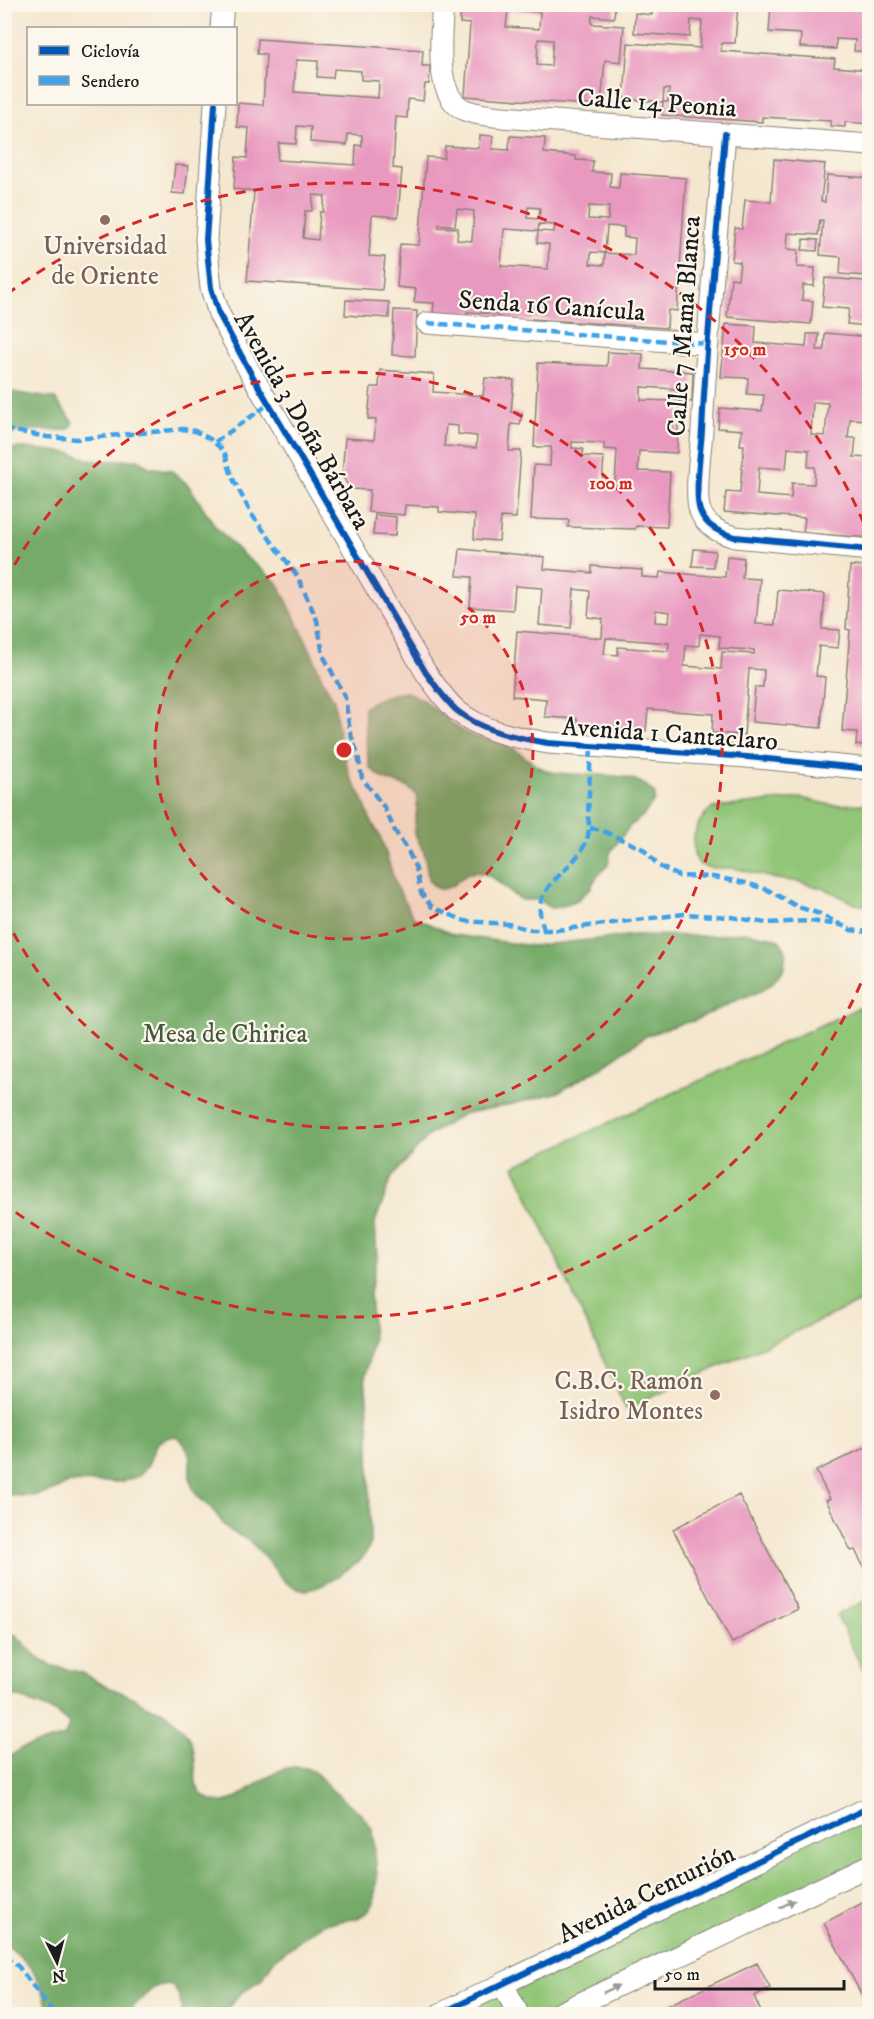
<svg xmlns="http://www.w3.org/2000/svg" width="874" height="2019" viewBox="0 0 874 2019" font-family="'IM FELL DW Pica',serif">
<rect width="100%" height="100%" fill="#fbf7ec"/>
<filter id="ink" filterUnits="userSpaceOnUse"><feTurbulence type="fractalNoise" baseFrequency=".0167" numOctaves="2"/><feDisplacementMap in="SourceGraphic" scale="12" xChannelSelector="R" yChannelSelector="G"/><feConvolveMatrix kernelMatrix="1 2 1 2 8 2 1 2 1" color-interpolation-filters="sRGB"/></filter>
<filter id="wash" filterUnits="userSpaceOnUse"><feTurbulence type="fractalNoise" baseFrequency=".008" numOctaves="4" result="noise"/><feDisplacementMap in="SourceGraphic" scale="24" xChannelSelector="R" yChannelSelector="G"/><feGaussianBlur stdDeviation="1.35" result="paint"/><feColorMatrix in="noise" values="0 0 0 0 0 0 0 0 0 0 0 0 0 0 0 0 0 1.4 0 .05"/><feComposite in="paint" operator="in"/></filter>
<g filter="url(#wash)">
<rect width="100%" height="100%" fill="#f5e7cf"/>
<path fill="#91c577" stroke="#56704a" stroke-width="1.5" d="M801 798 831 805 869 804V906L855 904 828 890 800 882 777 879 734 868H710L700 865 694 855 693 838 700 821 707 812 713 808Z
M869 1003V1298L626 1409 514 1166Z
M869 1599V1683L837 1615Z
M869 1807V1865L558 2014H440Z"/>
<path fill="#74aa68" stroke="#486342" stroke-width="1.5" d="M5 391 55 399 73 422 71 428 66 430H23L5 437Z
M24 448 71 453 93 461 140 460 149 467 172 471 189 486 215 526 242 554 278 583 310 649 323 681 334 700 339 735 350 777 362 797 370 819 381 838 396 885 413 917 454 935 532 946 636 935 714 936 743 932 775 938 780 941 786 951 784 968 773 982 759 992 737 1000 694 1021 683 1023 648 1035 601 1067 559 1092 513 1104 463 1114 429 1135 392 1177 375 1222 377 1258 370 1293 373 1340 365 1376 369 1425 370 1544C363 1563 354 1564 338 1576 286 1613 282 1568 251 1543 245 1537 238 1536 231 1531 222 1525 218 1515 210 1507 204 1502 198 1498 194 1491 183 1469 200 1457 177 1436 144 1439 159 1460 139 1475 120 1488 92 1479 71 1483 64 1484 57 1490 50 1492 37 1497 18 1497 5 1494L4 449Z
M406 692C430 700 445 721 466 733 477 740 493 739 506 744 521 751 531 766 548 771 576 780 637 765 655 795L654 801 643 816 630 826 613 848 610 853 608 865 596 878 590 889 577 900 560 907 550 908C533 893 532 904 520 899 505 892 491 868 471 873 458 877 454 890 438 889L429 881 424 852 414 832 417 808V795L407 787 384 779 370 768 367 750 364 708C376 697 391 694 406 692Z
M5 1634 16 1635 40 1660 50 1665 83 1673 103 1685 135 1698 144 1705 168 1714 183 1730 190 1740 194 1751 196 1785 202 1795 213 1801 224 1802 235 1799 263 1780 283 1769 294 1767 306 1768 316 1773 332 1790 359 1812 373 1830 377 1877 374 1901 368 1912 358 1918 323 1924 312 1931 274 1960 261 1980 241 1993 225 2012 221 2014H182C180 2003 180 1990 169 1984L157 1986 152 1989 125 2014H48C44 1980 32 1964 5 1944V1761L20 1749 65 1736 69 1725C60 1711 48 1709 32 1703 19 1698 21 1695 5 1697Z"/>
<g id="blocks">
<path fill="#e999c0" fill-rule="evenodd" d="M491 4H615L614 18 592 16V24L624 26 621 62 605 60 601 106 465 96 470 24 460 23 461 6 491 9ZM508 10 540 12 539 29 506 27ZM538 39 553 40 551 66 537 65Z
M652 4H738L735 43H722L721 51 835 59 834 67 870 70V124L845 122V127L830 126 831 121 795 119 762 117V122L662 115 663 102H668L669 89H664L663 102 624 99 628 43 700 48 702 21 691 20 690 37 634 33 635 13 652 15Z
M771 4H870V52L854 51 855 40 836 39V49L800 47 801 34 769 32Z
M258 39 423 50 422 66H430L429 84H425L423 101 408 99 407 118 396 117 393 168 402 169 398 217 372 215 369 256 385 257 382 290 247 281 254 191 234 189 236 157 247 158 249 128 237 127 238 103 263 105 266 54H257ZM296 60 318 61 317 77 333 78 334 69 361 71V80L379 81 378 98 294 92ZM297 126 311 127 310 142 347 145 348 134 362 135V146L356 145 355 165 277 160 279 143 296 144ZM313 195 325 196 323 212H320L318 240 303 238 305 211H312Z
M480 135 493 136 492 149 509 150 510 136 545 138 544 153 576 156V160L593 161 592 172 611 173 610 187 619 188 620 173 686 178 677 311 668 310 667 328 532 319V321L497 319 498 314 467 312V316L433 313 434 303 414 302 416 289 397 287 400 244 419 245 426 157 444 158 445 146 479 148ZM589 206 609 207 608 220 588 219ZM528 207 540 208 539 219 527 218ZM457 209 474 211 472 241 457 240 458 228 439 227V224L455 226ZM539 224 555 225 554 232 538 231 537 243 549 244 548 269 501 266 504 229 538 231ZM607 226 624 227V237L635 238 634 255 605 253ZM591 252 605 253 604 265 590 264Z
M774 159 825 164 821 201 825 202 827 175 870 178V326L847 324 849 309 822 307 825 278 866 281 867 276 840 274 841 257 820 255 823 220H820L818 235 788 233 787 249 798 250 797 267 815 268 814 286 803 285 802 300 813 301 811 324 727 317 731 278 738 279 740 262 732 261 735 228 742 229 745 200 771 202Z
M175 165 188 166 185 194 172 193Z
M804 239 818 240 817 251 802 250Z
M346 300 389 302V318L345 315Z
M394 310 417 311 415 356 392 355Z
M726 324 756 326 755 343 806 347 807 334H819L817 350H824L825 333 870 337V420L850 419 848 438H856L854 457 870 458V538L803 533 805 518 724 512 726 492 740 493 744 445H740L742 430 718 428 720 408 762 411 764 395 747 394 748 378 721 377ZM813 402 828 403 825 436 811 435ZM788 448 809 450 808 467H815L814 484 792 483 791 498 757 495 759 467 786 469Z
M608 352 643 354 642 369 693 372 692 402 679 401 677 453 639 451 638 471 670 472 667 527 636 526 635 529 568 527 569 520 531 519 534 465 550 466 551 447H534L538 363 607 366ZM641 387 677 389 676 401 641 400ZM572 442 604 443V449L617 450 615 486 602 485 604 457 583 456V449L572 448Z
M380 370 434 374 433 392 448 393 483 396 485 378 514 380 511 412 522 413 520 425 511 424 509 451H521L516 518 501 517 499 541 474 539 475 515 439 512V507L405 505 404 515 368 512 370 490 350 489 342 475 345 438 374 440 376 420 368 419 371 387H379ZM446 425 458 426V434L477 436 476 448 444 446Z
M375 515 396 517 395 536 373 535Z
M460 549 545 557 544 569 592 573V566L642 570V577L659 578 660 572 725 577 727 556 744 558 742 578 760 579 756 624 775 625 778 590 825 594 822 629 840 630 838 648 819 646 816 676 825 677 821 728 752 722 755 687H763L764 670 753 669H749L744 735 712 733 713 714 648 709 646 731 577 725V719L545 717 546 699 512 696 517 631 602 638 603 619 588 617 590 591 574 589 571 628 539 625 542 588 515 586 513 610 470 607 472 577 457 576ZM656 610 670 612 669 623 655 622ZM700 634 720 636 719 648 754 650V654L722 652 721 669 684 666 686 645 699 646ZM606 638 669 643 668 651 618 647V655L604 654Z
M694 549 715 551 713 567 692 566Z
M850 566 870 567V746L856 745 857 732 842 731 850 630 846 629Z
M870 1445V1579L855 1550 851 1551 826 1500 830 1499 816 1471Z
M739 1495 798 1609 732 1643 673 1529Z
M870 1899V2011L824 1923Z
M757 1963 770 1988 754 1996 762 2014H660L658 2010Z"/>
</g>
</g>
<g filter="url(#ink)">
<use href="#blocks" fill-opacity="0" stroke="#888276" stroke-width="1.5"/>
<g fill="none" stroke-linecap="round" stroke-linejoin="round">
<defs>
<path id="street" d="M443 4C441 33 433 97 465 110 476 115 490 115 502 117L870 145
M221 28 223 4
M215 104 206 240 211 288 219 314 249 370 426 673C435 685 444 699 456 710 481 731 517 738 548 743L747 757 870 769
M725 134C717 233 707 331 702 430 701 450 694 493 700 511 706 527 721 533 735 537L870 550
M427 323 708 344
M503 1984 518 2014
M440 2014 870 1807
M558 2014 870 1865"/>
</defs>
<use href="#street" stroke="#888276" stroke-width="23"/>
<use href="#street" stroke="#fff" stroke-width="21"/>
<path stroke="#3da2ea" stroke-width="4.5" stroke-dasharray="9 4.5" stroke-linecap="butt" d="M427 323 708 344
M4 429 47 437 77 439 183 429 195 431 210 439 224 451 233 479 252 515 296 574 301 584 317 620 323 655 345 697 350 732 358 755 362 778 384 807 395 831 409 853 416 869 421 893 432 907 465 921 508 924 532 930H557L684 914 731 917 766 923 810 921 840 925
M215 442 269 404
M590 828 601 830 643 849 659 866 679 876 713 877 746 883 768 890 798 907 820 914 851 930 870 932
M544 930C542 922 539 914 540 906 544 874 597 860 588 817L591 746
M4 1956 18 1966 54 2014"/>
<defs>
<path id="cycleway" d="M215 104 206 240 211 288 219 314 249 370 426 673C435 685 444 699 456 710 481 731 517 738 548 743L747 757 870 769
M725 134C717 233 707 331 702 430 701 450 694 493 700 511 706 527 721 533 735 537L870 550
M440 2014 870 1807"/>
</defs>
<use href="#cycleway" stroke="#fbf7ec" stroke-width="10"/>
<use href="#cycleway" stroke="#0057b8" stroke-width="6"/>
</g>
<defs><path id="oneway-solid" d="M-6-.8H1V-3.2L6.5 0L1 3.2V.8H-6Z" transform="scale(1.5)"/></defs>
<g fill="#999">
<use href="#oneway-solid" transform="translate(787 1904) rotate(-26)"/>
<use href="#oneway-solid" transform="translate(611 1989) rotate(-26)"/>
</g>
</g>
<circle cx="344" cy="750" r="189" fill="#d62828" fill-opacity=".12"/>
<g fill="none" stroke="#d62828" stroke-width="3" stroke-dasharray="10 8">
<circle cx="344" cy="750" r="189"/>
<path d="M6 581A378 378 0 1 1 6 919"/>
<path d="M868 967A567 567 0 0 1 7 1206M7 294A567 567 0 0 1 868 533"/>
</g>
<g fill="#8d6e63" stroke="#fbf7ec" stroke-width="2">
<circle cx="105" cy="220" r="6"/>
<circle cx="715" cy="1395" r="6"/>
</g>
<g text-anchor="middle" stroke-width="4.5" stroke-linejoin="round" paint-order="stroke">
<g font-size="26" fill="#1c1c1c" stroke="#fbf7ec">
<text transform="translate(657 102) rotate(4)" y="9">Calle 14 Peonia</text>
<text transform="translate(552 305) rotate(4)" y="9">Senda 16 Canícula</text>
<text transform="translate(683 326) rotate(-86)" y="9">Calle 7 Mama Blanca</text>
<text transform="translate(303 420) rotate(60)" y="9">Avenida 3 Doña Bárbara</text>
<text transform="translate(670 733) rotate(4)" y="9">Avenida 1 Cantaclaro</text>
<text transform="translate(646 1893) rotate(-26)" y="9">Avenida Centurión</text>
</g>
<g font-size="26" fill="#785e54" stroke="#fbf7ec">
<text x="105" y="254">Universidad<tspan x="105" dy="30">de Oriente</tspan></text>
<text x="703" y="1389" text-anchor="end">C.B.C. Ramón<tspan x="703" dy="30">Isidro Montes</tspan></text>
</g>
<g font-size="26" fill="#45573c" stroke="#fbf7ec">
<text x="225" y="1042">Mesa de Chirica</text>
</g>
</g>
<circle cx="344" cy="750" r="9" fill="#d62828" stroke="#fbf7ec" stroke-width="3"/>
<g font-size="18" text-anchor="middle" font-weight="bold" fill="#d62828" stroke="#fbf7ec" stroke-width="4.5" stroke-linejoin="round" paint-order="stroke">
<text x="745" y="355">150 m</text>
<text x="611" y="489">100 m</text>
<text x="478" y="623">50 m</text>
</g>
<rect width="874" height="2019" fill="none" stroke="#fbf7ec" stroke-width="24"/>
<rect x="27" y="27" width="210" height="78" fill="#fbf7ec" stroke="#a29f99" stroke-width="1.5"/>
<rect x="39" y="46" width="30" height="9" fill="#0057b8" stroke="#a29f99" stroke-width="1.5"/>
<text x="81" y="57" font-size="18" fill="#1c1c1c">Ciclovía</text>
<rect x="39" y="76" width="30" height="9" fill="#3da2ea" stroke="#a29f99" stroke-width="1.5"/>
<text x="81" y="87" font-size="18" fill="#1c1c1c">Sendero</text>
<g transform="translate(57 1962) rotate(174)" stroke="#fbf7ec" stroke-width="4.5" paint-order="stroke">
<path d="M0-4.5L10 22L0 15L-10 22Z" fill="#1c1c1c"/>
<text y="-9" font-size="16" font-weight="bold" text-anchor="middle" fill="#1c1c1c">N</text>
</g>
<path d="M655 1980v9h189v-9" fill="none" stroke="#1c1c1c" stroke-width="3"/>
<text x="664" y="1980" font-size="18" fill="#1c1c1c" stroke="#fbf7ec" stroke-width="4.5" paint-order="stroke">50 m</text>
</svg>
